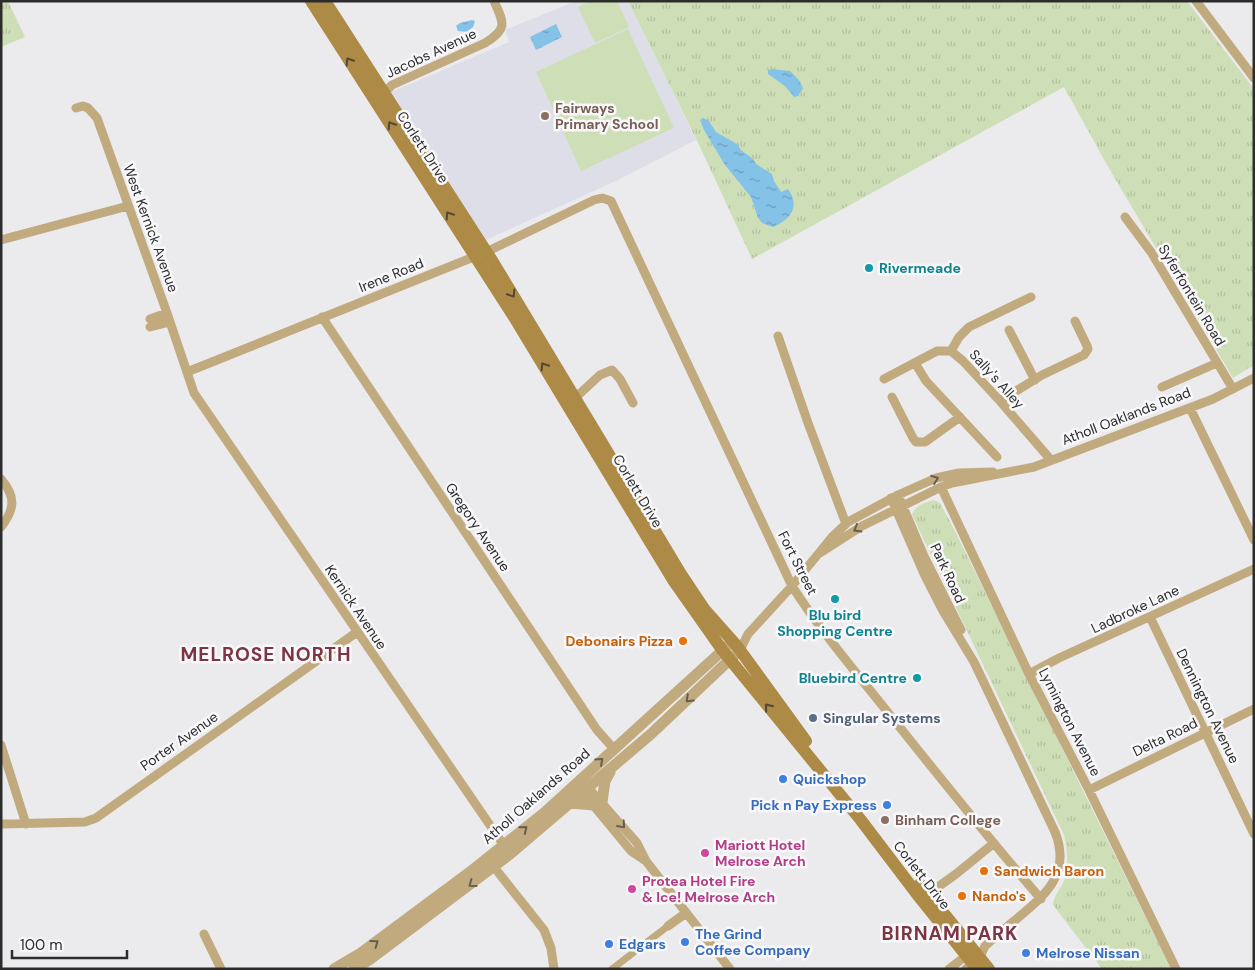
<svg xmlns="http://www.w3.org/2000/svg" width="1255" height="970" viewBox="0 0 1255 970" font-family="'DM Sans',sans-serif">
<defs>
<pattern id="grass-tufts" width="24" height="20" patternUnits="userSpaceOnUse" patternTransform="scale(1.25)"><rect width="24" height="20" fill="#cedfb7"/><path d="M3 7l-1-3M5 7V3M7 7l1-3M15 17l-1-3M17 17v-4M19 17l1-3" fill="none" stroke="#b1c09e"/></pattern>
<pattern id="water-ripples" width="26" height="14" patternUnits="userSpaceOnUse" patternTransform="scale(1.25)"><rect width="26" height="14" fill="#84c2e7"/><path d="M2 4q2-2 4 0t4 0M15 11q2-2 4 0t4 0" fill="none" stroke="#6c9ebc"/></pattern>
</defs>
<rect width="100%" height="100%" fill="#ebebee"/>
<path fill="#dddee8" d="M576 1H628L696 140 620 179 486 240 391 92 509 42 505 30Z"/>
<path fill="url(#grass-tufts)" d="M1 1H8L25 37 1 47Z
M628 1H1187L1254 89V365L1233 378 1107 165 1064 87 752 259 700 147Z
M934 500 940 503 955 531 1171 969H1102L1053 905C1053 897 1059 891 1063 883 1070 867 1067 851 1064 835L912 515C914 506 926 502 934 500Z"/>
<path fill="#cedfb7" d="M590 1H617L629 27 595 43 578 7Z
M628 29 674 128 581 171 536 72Z"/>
<path fill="url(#water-ripples)" d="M472 20 475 21 473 27 467 32 458 31 456 26 460 23Z
M556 24 562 37 536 50 530 37Z
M772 69 790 71 799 80 803 88 798 96 794 97 785 86 768 74V71Z
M703 118 709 121 716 132 737 144 741 150 753 159 756 164 772 174 774 181 781 192 788 189C801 207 790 220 773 227L762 223 758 218 751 197 725 165 704 130 700 120Z"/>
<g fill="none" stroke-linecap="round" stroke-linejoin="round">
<path stroke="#c2aa7f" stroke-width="7" d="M612 969 668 926"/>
<path stroke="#c2aa7f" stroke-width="9" d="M1196 1 1254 78
M381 96 392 85 485 43C508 29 504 23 494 1
M76 108 83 106 88 108 97 118 167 313 194 393 507 850
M1125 217 1151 252 1233 389
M1 240 128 206
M322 317 597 730 614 749
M150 319 167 313
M150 327 170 322
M1009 330 1035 380
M778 336 808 423 846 524
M951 351 959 337 969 327 1031 297
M915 363 926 381 997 457
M187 372 486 252 594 200 602 198 611 201 792 586C820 630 854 670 886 710 937 774 988 838 1041 899
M884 379 937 351H951L963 361 1000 401 1051 460
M1162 387 1217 363
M892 397 913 438 916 442H925L960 417
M575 398 600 375 612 370 620 379 633 403
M1000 401 1042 375 1084 355 1088 349 1087 346 1075 321
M1190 408 1254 540
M1 479C16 497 15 509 1 527
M941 487 1029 674 1089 790 1176 969
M898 495 924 556 961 630
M891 498 925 576 943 611 974 662 1055 832C1072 875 1044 896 1014 921 1004 929 994 938 985 946L980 957 966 969
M820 553 862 526 941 487 952 483 1034 467 1213 399 1254 378
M1150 617 1254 834
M740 650 748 634 792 586 832 537 848 522 898 495 936 478 959 473 993 472
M1029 674 1059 658 1254 569
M1 745 26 824
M584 783 637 843 646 861 730 969
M579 788 631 851 646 861
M1089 790 1254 709
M1 824 85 822 96 818 357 632
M494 867 544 930 551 948 554 969
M928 894 956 874 994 843
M668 926 686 913
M204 934 221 969
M949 969 971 952"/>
<path stroke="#c2aa7f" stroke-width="11" d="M602 802 605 781 610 772
M569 803 594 805
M334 969 361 953 470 872 544 813 733 641
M354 969 369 960 510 854 651 734 740 650"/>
<path stroke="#ad8a45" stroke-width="12" d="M311 1 514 317 673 580 723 651 860 819 920 898 977 969
M325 1 493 262 681 574 705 610 737 646 806 741
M920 884 989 969"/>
</g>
<defs><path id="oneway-chevron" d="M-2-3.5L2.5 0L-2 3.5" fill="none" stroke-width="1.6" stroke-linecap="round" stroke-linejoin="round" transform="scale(1.25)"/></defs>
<g stroke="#534834">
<use href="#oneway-chevron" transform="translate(349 61) rotate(-123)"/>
<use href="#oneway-chevron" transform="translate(391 125) rotate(-122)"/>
<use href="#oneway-chevron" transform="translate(449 215) rotate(-123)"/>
<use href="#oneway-chevron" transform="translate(512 294) rotate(58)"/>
<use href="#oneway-chevron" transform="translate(544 366) rotate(-122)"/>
<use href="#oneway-chevron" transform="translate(768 707) rotate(-129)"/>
</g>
<g stroke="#685e4e">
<use href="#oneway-chevron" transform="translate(935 479) rotate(-20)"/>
<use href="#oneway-chevron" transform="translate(857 529) rotate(150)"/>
<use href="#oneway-chevron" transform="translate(689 699) rotate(136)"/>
<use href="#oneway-chevron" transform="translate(600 761) rotate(-42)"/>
<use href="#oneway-chevron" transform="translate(622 825) rotate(49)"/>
<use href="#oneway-chevron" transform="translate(524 829) rotate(-39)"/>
<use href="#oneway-chevron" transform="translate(472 884) rotate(144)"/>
<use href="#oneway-chevron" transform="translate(375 943) rotate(-36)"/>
</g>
<g fill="#8d6e63" stroke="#f8f8fb" stroke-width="2">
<circle cx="545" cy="116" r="5"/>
<circle cx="885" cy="820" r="5"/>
</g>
<g fill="#0f9aa8" stroke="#f8f8fb" stroke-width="2">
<circle cx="869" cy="268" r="5"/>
<circle cx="835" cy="599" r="5"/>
<circle cx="917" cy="678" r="5"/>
</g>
<g fill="#e8710a" stroke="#f8f8fb" stroke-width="2">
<circle cx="683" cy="641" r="5"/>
<circle cx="984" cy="871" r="5"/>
<circle cx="962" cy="896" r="5"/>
</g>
<circle fill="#5c6f8a" stroke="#f8f8fb" stroke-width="2" cx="813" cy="718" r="5"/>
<g fill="#3f7fe0" stroke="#f8f8fb" stroke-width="2">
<circle cx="783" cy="779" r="5"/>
<circle cx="887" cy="805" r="5"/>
<circle cx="685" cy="942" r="5"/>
<circle cx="609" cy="944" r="5"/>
<circle cx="1026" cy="953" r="5"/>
</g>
<g fill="#d1479c" stroke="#f8f8fb" stroke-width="2">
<circle cx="705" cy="853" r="5"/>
<circle cx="632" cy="889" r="5"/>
</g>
<g text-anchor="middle" stroke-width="5" stroke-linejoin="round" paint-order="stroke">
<g font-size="14" fill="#2c2c2d" stroke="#f8f8fb">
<text transform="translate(431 53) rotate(-25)" y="5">Jacobs Avenue</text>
<text transform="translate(423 147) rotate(57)" y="5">Corlett Drive</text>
<text transform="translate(151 228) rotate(70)" y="5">West Kernick Avenue</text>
<text transform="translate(391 275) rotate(-22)" y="5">Irene Road</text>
<text transform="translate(1192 295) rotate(59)" y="5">Syferfontein Road</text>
<text transform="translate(997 379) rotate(48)" y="5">Sally's Alley</text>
<text transform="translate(1126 416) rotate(-21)" y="5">Atholl Oaklands Road</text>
<text transform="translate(638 491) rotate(59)" y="5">Corlett Drive</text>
<text transform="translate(478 527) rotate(56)" y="5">Gregory Avenue</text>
<text transform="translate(798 563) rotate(63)" y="5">Fort Street</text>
<text transform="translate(948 573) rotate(65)" y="5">Park Road</text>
<text transform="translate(356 607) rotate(56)" y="5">Kernick Avenue</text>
<text transform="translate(1135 609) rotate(-25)" y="5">Ladbroke Lane</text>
<text transform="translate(1208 706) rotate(64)" y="5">Dennington Avenue</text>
<text transform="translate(1070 722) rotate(63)" y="5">Lymington Avenue</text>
<text transform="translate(1165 737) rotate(-26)" y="5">Delta Road</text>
<text transform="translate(179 741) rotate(-35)" y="5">Porter Avenue</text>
<text transform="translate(536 796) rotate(-41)" y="5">Atholl Oaklands Road</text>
<text transform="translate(922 875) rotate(52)" y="5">Corlett Drive</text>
</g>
<g font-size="14" font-weight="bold" fill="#785e54" stroke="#f8f8fb" text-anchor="start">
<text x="555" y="113">Fairways<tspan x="555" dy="16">Primary School</tspan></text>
<text x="895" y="825">Binham College</text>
</g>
<g font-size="14" font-weight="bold" fill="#0d838f" stroke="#f8f8fb" text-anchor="start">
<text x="879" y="273">Rivermeade</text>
<text x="835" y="620" text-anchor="middle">Blu bird<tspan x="835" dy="16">Shopping Centre</tspan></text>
<text x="907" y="683" text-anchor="end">Bluebird Centre</text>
</g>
<g font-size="14" font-weight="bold" fill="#c56008" stroke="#f8f8fb" text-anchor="start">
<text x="673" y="646" text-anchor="end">Debonairs Pizza</text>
<text x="994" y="876">Sandwich Baron</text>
<text x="972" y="901">Nando's</text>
</g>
<g font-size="14" font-weight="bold" fill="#4e5e75" stroke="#f8f8fb" text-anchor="start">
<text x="823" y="723">Singular Systems</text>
</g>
<g font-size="14" font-weight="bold" fill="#366cbe" stroke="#f8f8fb" text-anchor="start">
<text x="793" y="784">Quickshop</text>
<text x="877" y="810" text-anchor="end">Pick n Pay Express</text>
<text x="695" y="939">The Grind<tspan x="695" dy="16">Coffee Company</tspan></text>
<text x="619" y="949">Edgars</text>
<text x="1036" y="958">Melrose Nissan</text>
</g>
<g font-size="14" font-weight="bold" fill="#b23c85" stroke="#f8f8fb" text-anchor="start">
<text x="715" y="850">Mariott Hotel<tspan x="715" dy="16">Melrose Arch</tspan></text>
<text x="642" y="886">Protea Hotel Fire<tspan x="642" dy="16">&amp; Ice! Melrose Arch</tspan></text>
</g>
<g font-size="19" font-weight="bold" letter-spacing="1" fill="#7c3543" stroke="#f8f8fb">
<text x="266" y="661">MELROSE NORTH</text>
<text x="950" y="940">BIRNAM PARK</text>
</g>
</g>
<rect width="1255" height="970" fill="none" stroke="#2c2c2d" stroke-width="5"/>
<path d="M12 950v8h115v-8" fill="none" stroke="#2c2c2d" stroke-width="2.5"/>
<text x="20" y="950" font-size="15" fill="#2c2c2d" stroke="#f8f8fb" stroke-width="4" paint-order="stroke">100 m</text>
</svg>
